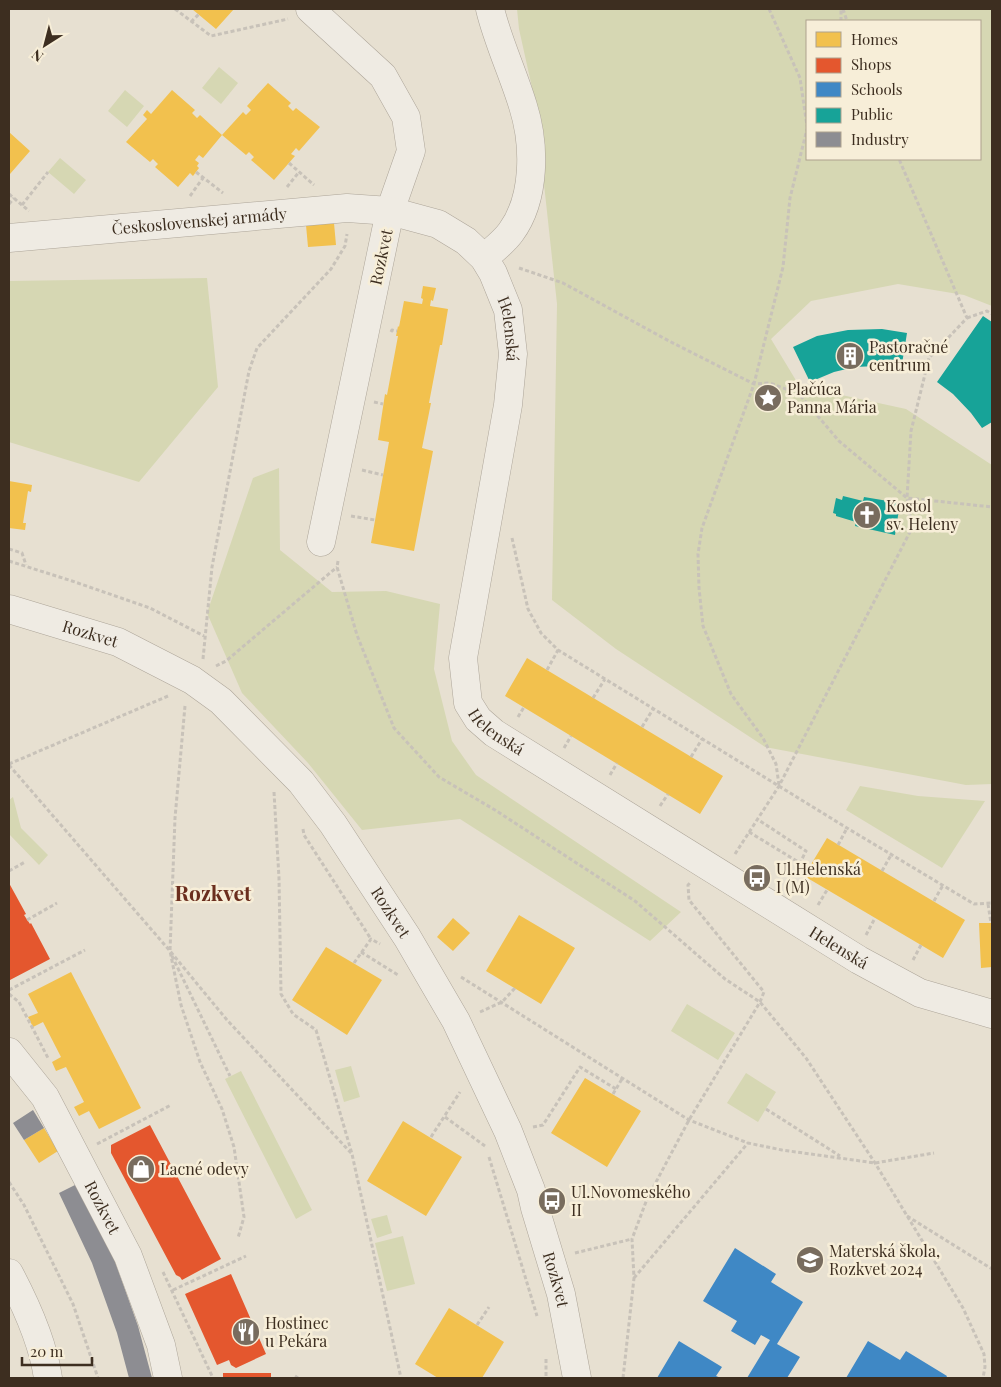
<svg xmlns="http://www.w3.org/2000/svg" width="1001" height="1387" viewBox="0 0 1001 1387" font-family="'Playfair Display',serif">
<rect width="100%" height="100%" fill="#e7e0d1"/>
<path fill="#d6d7b3" fill-rule="evenodd" d="M517 9H992V306L964 295 898 284 811 301 771 339 806 397 837 394 906 409 992 465V784L966 785 765 747 616 649 552 600 557 304 535 101 519 29ZM807 21H980V159H807Z
M219 67 238 83 221 104 202 88Z
M125 90 144 106 127 127 108 111Z
M60 158 86 180 74 194 48 172Z
M207 278 218 387 139 482 9 442V281Z
M279 468 280 550 332 592 386 591 440 604 434 669 452 741 476 775 681 912 650 941 460 819 362 830 308 763 242 693 207 613 253 478Z
M860 786 918 796 985 801 942 868 846 810Z
M13 797 21 828 48 855 39 865 9 834V800Z
M687 1004 735 1033 718 1060 671 1031Z
M351 1066 360 1097 344 1102 335 1070Z
M241 1071 312 1210 296 1219 225 1079Z
M746 1073 776 1092 758 1122 727 1103Z
M387 1215 392 1233 377 1238 371 1219Z
M403 1236 415 1284 387 1291 375 1243Z"/>
<path fill="#f2c14e" d="M192 9H234L216 29Z
M268 83 291 103 288 106 293 111 296 108 320 127 299 151 296 148 291 154 295 156 274 180 251 160 254 157 249 152 246 155 222 135 243 112 246 115 251 110 247 106Z
M172 90 195 110 192 113 197 118 200 115 222 135 203 158 199 155 195 160 199 163 197 166 199 168 193 176 190 173 178 187 155 167 158 164 153 159 150 162 126 142 147 119 143 115 147 110 151 114Z
M9 132 30 151 10 174 9 173Z
M334 223 336 245 308 247 306 225Z
M423 286 436 288 433 301 431 300 430 306 448 309 442 345H440L429 403H431L422 448 433 451 414 551 371 543 389 442 378 440 385 394 387 395 398 336H396L398 326 399 327 404 301 422 304 423 299 421 298Z
M9 481 32 485 31 492 28 491 23 523H26L25 530 9 528Z
M527 658 723 776 700 814 505 696Z
M827 838 965 920 943 958 804 876Z
M519 915 575 948 541 1004 486 971Z
M453 918 470 933 453 951 437 937Z
M979 923H992V967L981 968Z
M326 947 382 980 347 1035 292 1000Z
M71 972 141 1108 99 1129 89 1111 79 1116 74 1107 84 1102 66 1067 56 1071 52 1062 61 1057 43 1022 33 1027 28 1017 38 1013 28 994Z
M585 1078 641 1111 607 1167 551 1133Z
M403 1121 462 1157 426 1216 367 1181Z
M44 1128 58 1151 39 1163 24 1140Z
M449 1308 504 1342 482 1378H438L415 1364Z"/>
<path fill="#e4572e" d="M9 883 26 914 24 915 30 924 31 923 50 959 10 980 9 978Z
M150 1125 221 1259 182 1280 180 1277 176 1275 111 1153V1145Z
M231 1274 266 1354 236 1368 231 1365 229 1360 217 1365 185 1294Z
M223 1373H271V1378H223Z"/>
<path fill="#3f88c5" d="M735 1248 776 1274 771 1282 803 1302 777 1344 800 1357 787 1378H747L770 1340 761 1335 755 1345 731 1331 737 1321 703 1301Z
M679 1341 722 1367 716 1376 721 1378H657Z
M868 1341 900 1360 906 1351 947 1376 946 1378H846Z"/>
<path fill="#17a398" d="M983 316 992 322V422L982 428 971 413 953 394 937 382Z
M882 329 907 333 901 370 877 366 855 367 834 372 810 382 793 347 817 336 848 330Z
M843 496 863 501 864 497 900 503 895 535 855 526 856 522 836 516V514L833 513 836 498 842 500Z"/>
<path fill="#8d8d92" d="M33 1110 44 1128 24 1140 13 1123Z
M79 1183 112 1253 138 1326 152 1378H129L117 1333 92 1263 59 1193Z"/>
<g fill="none" stroke-linecap="round" stroke-linejoin="round">
<defs>
<g id="minor">
<path d="M310 9 383 76 406 117 411 151 390 211 321 542"/>
<path id="s1" d="M9 238 347 208 390 211 438 224 466 241 484 258 493 273 508 310 513 354 508 405 463 658 468 703 478 719 494 733 859 960 920 993 992 1014"/>
<path d="M484 258C493 250 504 242 511 232 536 198 535 144 523 106 513 73 498 42 490 9"/>
<path id="s2" d="M9 609 118 642 192 680 221 701 301 782 333 824 407 937 456 1021 508 1131 531 1190 535 1208 561 1294 577 1378"/>
<path id="s3" d="M9 1052 45 1097 128 1256 161 1345 168 1378"/>
<path d="M9 1273C26 1305 43 1342 48 1378"/>
</g>
</defs>
<use href="#minor" stroke="#ada599" stroke-width="29"/>
<path stroke="#c8c2b9" stroke-width="3" stroke-dasharray="4 2.5" stroke-linecap="butt" d="M175 9 211 36 288 19
M769 9 800 78 807 126
M843 9 847 21
M841 21V9
M191 22 199 14
M289 163 314 185
M196 172 223 193
M287 187 299 172
M9 194 29 211
M190 196 203 178
M9 204 14 198
M22 205 48 172
M519 268 563 283 669 341 754 384 770 383 799 394 839 441 907 498 992 507
M967 318 987 311 992 314
M391 332 392 330 397 331
M374 402 383 404
M362 470 383 475
M351 516 375 520
M512 538 528 609 541 633 558 650 847 828 974 904 992 903
M9 549 22 553 26 565
M9 561 72 581 150 608 204 636
M338 561 337 567 357 635 394 728 439 777 495 810 635 901 725 979 760 1002 806 1058 875 1163 963 1308 984 1354 985 1367 983 1378
M203 659 212 567 249 371 257 348 331 269 345 246 347 234
M216 666 226 661 337 567
M547 670 558 650
M593 698 605 679
M185 706 175 818 170 951 181 1005 200 1062 222 1109 234 1147 244 1217 238 1238
M518 717 524 707
M642 727 653 709
M564 748 571 736
M691 757 702 739
M9 764 168 696
M9 765 170 951 227 1020 352 1154
M610 775 617 763
M779 785 776 764 763 738 731 694 703 626 699 588 698 554 702 528 754 384 783 267 790 198 807 129
M274 792 279 878 281 994 293 1014 316 1030 352 1154 401 1378
M660 806 668 794
M303 829 304 835 371 939
M749 832 800 863 806 851 757 819
M838 845 847 828
M735 854 779 786 912 528 907 498 911 431 929 358 967 318 899 159
M9 871 25 862
M882 871 891 855
M934 901 943 885
M988 904 991 923
M818 905 827 890
M27 920 57 903
M866 935 875 918
M361 952 398 975
M172 956 230 1076
M913 960 921 945
M354 963 371 939 380 944
M461 977 689 1120 748 1143 782 1150 875 1163 934 1153
M9 990 85 950
M9 994 19 1002 48 1058
M480 1012 502 1002 515 988
M613 1094 622 1079
M766 1109 840 1156
M445 1117 485 1146
M533 1127 543 1125 580 1067 616 1089
M431 1137 460 1092
M97 1144 171 1105
M489 1157 537 1316
M9 1182 24 1205 73 1304 98 1378
M907 1216 992 1269
M575 1253 632 1239
M163 1272 213 1378
M634 1278 748 1143
M173 1290 246 1256
M477 1325 489 1307
M546 1359V1378
M295 1376 298 1378
M623 1378 634 1278 632 1239 647 1199 689 1120 760 1002 764 992 689 900 688 885 690 883"/>
<use href="#minor" stroke="#efebe3" stroke-width="28"/>
</g>
<defs>
<symbol id="building-disc" viewBox="-11 -11 22 22"><circle r="9.5" fill="#786c5e" stroke="#f7eed8"/><path d="M-4-6H4V6H1V3H-1V6H-4ZM-2.5-4.3h1.7v1.8h-1.7ZM.8-4.3h1.7v1.8H.8ZM-2.5-1h1.7V.8h-1.7ZM.8-1h1.7V.8H.8Z" fill="#fff"/></symbol>
<symbol id="sight-disc" viewBox="-11 -11 22 22"><circle r="9.5" fill="#786c5e" stroke="#f7eed8"/><path d="M0-6L1.8-2.2L6-1.7L2.9 1.2L3.7 5.4L0 3.3L-3.7 5.4L-2.9 1.2L-6-1.7L-1.8-2.2Z" fill="#fff"/></symbol>
<symbol id="church-disc" viewBox="-11 -11 22 22"><circle r="9.5" fill="#786c5e" stroke="#f7eed8"/><path d="M-1.2-6h2.4v3.5h3.3v2.4h-3.3V6h-2.4V-.1h-3.3v-2.4h3.3Z" fill="#fff"/></symbol>
<symbol id="bus-disc" viewBox="-11 -11 22 22"><circle r="9.5" fill="#786c5e" stroke="#f7eed8"/><path d="M-5-6H5V4H4V6H2V4H-2V6H-4V4H-5ZM-3.5-4V0h7V-4ZM-3.5 1.2v1.5H-2V1.2ZM2 1.2v1.5H3.5V1.2Z" fill="#fff"/></symbol>
<symbol id="shop-disc" viewBox="-11 -11 22 22"><circle r="9.5" fill="#786c5e" stroke="#f7eed8"/><path d="M-5-2.5h2.3a2.7 3.5 0 0 1 5.4 0H5L5.5 6h-11ZM-1.5-2.5h3a1.5 2.3 0 0 0-3 0Z" fill="#fff"/></symbol>
<symbol id="school-disc" viewBox="-11 -11 22 22"><circle r="9.5" fill="#786c5e" stroke="#f7eed8"/><path d="M0-5L7-2L0 1L-7-2ZM-4 1L0 2.5L4 1V4Q0 6-4 4Z" fill="#fff"/></symbol>
<symbol id="restaurant-disc" viewBox="-11 -11 22 22"><circle r="9.5" fill="#786c5e" stroke="#f7eed8"/><path d="M-5-6h1v4h1v-4h1v4h1v-4h1v5L-1.5 .5V6h-2V.5L-5-1ZM5-6V6H3V1.5H1.5Q1.5-4 5-6Z" fill="#fff"/></symbol>
</defs>
<g fill-rule="evenodd">
<use href="#building-disc" x="834" y="340" width="32" height="32"/>
<use href="#sight-disc" x="752" y="382" width="32" height="32"/>
<use href="#church-disc" x="851" y="499" width="32" height="32"/>
<use href="#bus-disc" x="741" y="862" width="32" height="32"/>
<use href="#shop-disc" x="125" y="1153" width="32" height="32"/>
<use href="#bus-disc" x="536" y="1185" width="32" height="32"/>
<use href="#school-disc" x="794" y="1244" width="32" height="32"/>
<use href="#restaurant-disc" x="230" y="1316" width="32" height="32"/>
</g>
<g text-anchor="middle" stroke-width="5" stroke-linejoin="round" paint-order="stroke">
<g font-size="16" fill="#3d2e20" stroke="#f7eed8">
<text dy="6" stroke="none"><textPath href="#s1" startOffset="191">Československej armády</textPath></text>
<text transform="translate(381 257) rotate(-78)" y="6">Rozkvet</text>
<text dy="6" stroke="none"><textPath href="#s1" startOffset="566">Helenská</textPath></text>
<text dy="6" stroke="none"><textPath href="#s2" startOffset="85">Rozkvet</textPath></text>
<text dy="6" stroke="none"><textPath href="#s1" startOffset="986">Helenská</textPath></text>
<text dy="6" stroke="none"><textPath href="#s2" startOffset="505">Rozkvet</textPath></text>
<text dy="6" stroke="none"><textPath href="#s1" startOffset="1391">Helenská</textPath></text>
<text dy="6" stroke="none"><textPath href="#s3" startOffset="182">Rozkvet</textPath></text>
<text dy="6" stroke="none"><textPath href="#s2" startOffset="910">Rozkvet</textPath></text>
</g>
<g font-size="16" fill="#3d2e20" stroke="#f7eed8" text-anchor="start">
<text x="869" y="353">Pastoračné<tspan x="869" dy="18">centrum</tspan></text>
<text x="787" y="395">Plačúca<tspan x="787" dy="18">Panna Mária</tspan></text>
<text x="886" y="512">Kostol<tspan x="886" dy="18">sv. Heleny</tspan></text>
<text x="776" y="875">Ul.Helenská<tspan x="776" dy="18">I (M)</tspan></text>
<text x="160" y="1175">Lacné odevy</text>
<text x="571" y="1198">Ul.Novomeského<tspan x="571" dy="18">II</tspan></text>
<text x="829" y="1257">Materská škola,<tspan x="829" dy="18">Rozkvet 2024</tspan></text>
<text x="265" y="1329">Hostinec<tspan x="265" dy="18">u Pekára</tspan></text>
</g>
<g font-size="21" font-weight="bold" fill="#6b2e1e" stroke="#f7eed8">
<text x="213" y="901">Rozkvet</text>
</g>
</g>
<rect width="1001" height="1387" fill="none" stroke="#3d2e20" stroke-width="20"/>
<rect x="806" y="20" width="175" height="140" fill="#f7eed8" stroke="#ada18e"/>
<rect x="816" y="32" width="25" height="15" fill="#f2c14e" stroke="#ada18e"/>
<text x="851" y="45" font-size="15" fill="#3d2e20">Homes</text>
<rect x="816" y="58" width="25" height="15" fill="#e4572e" stroke="#ada18e"/>
<text x="851" y="70" font-size="15" fill="#3d2e20">Shops</text>
<rect x="816" y="82" width="25" height="15" fill="#3f88c5" stroke="#ada18e"/>
<text x="851" y="95" font-size="15" fill="#3d2e20">Schools</text>
<rect x="816" y="108" width="25" height="15" fill="#17a398" stroke="#ada18e"/>
<text x="851" y="120" font-size="15" fill="#3d2e20">Public</text>
<rect x="816" y="132" width="25" height="15" fill="#8d8d92" stroke="#ada18e"/>
<text x="851" y="145" font-size="15" fill="#3d2e20">Industry</text>
<g transform="translate(45 45) rotate(216)" stroke="#f7eed8" stroke-width="4" paint-order="stroke">
<path d="M0-4L9 19L0 12L-9 19Z" fill="#3d2e20"/>
<text y="-8" font-size="14" font-weight="bold" text-anchor="middle" fill="#3d2e20">N</text>
</g>
<path d="M22 1357v8h70v-8" fill="none" stroke="#3d2e20" stroke-width="2.5"/>
<text x="30" y="1357" font-size="15" fill="#3d2e20" stroke="#f7eed8" stroke-width="4" paint-order="stroke">20 m</text>
</svg>
